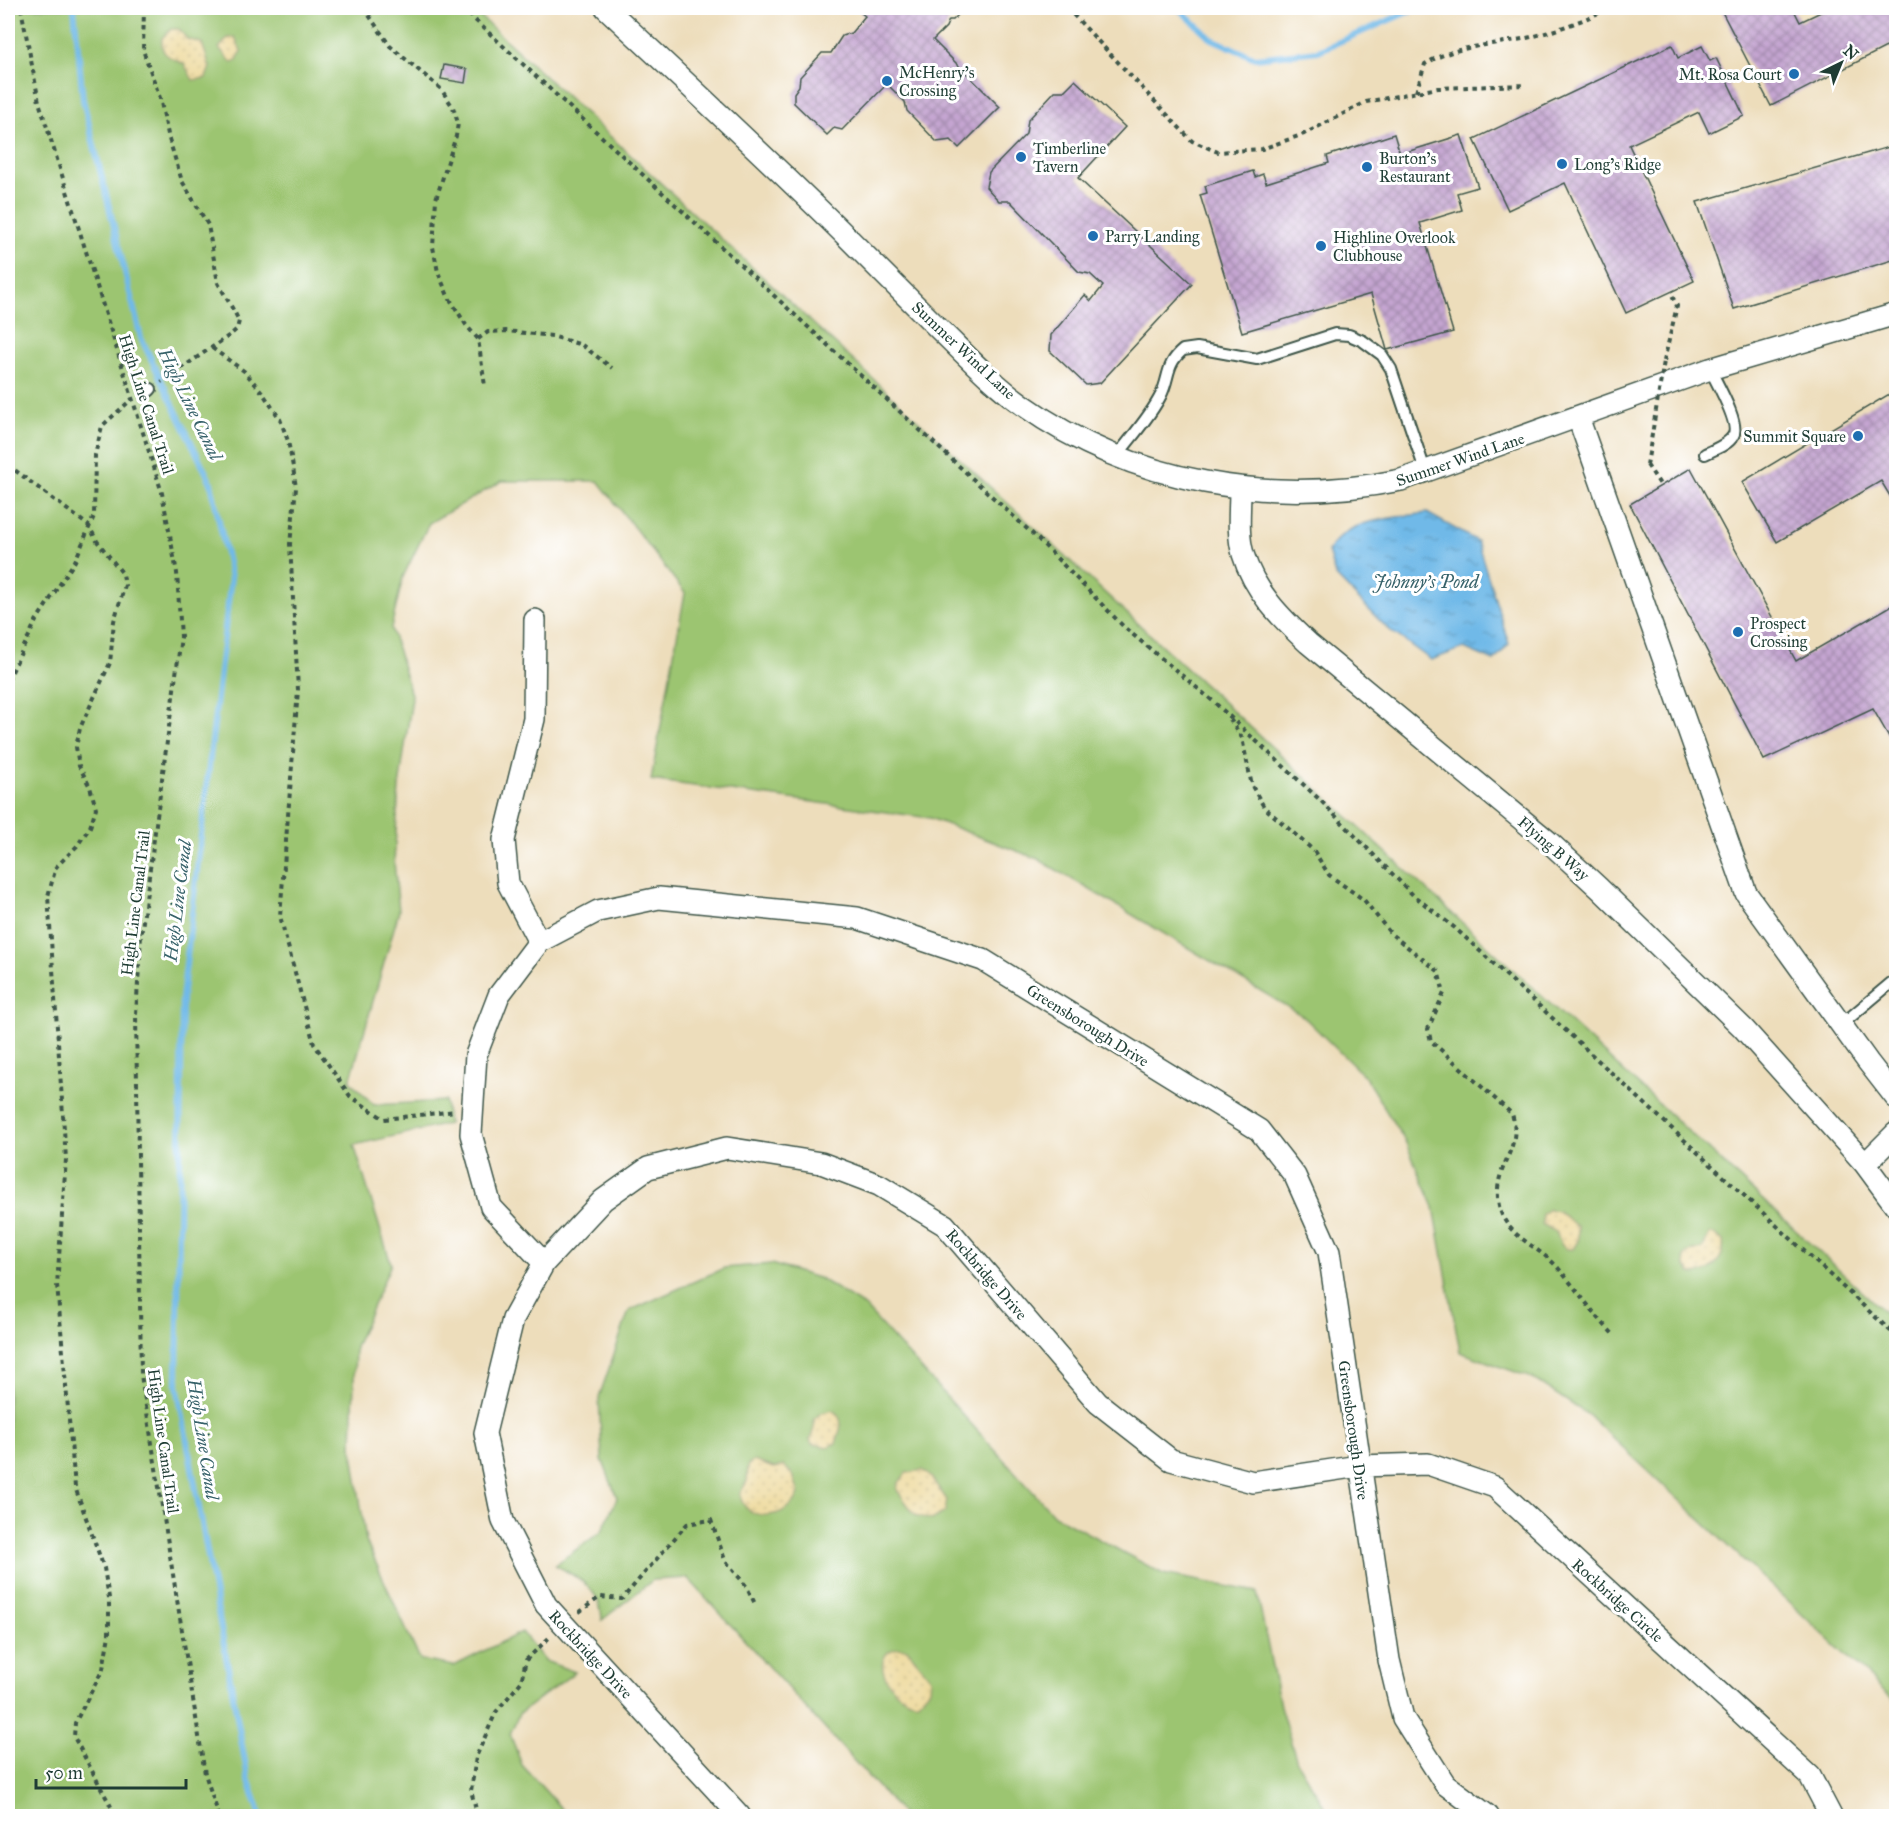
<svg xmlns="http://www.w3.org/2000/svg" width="1904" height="1824" viewBox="0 0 1904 1824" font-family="'IM FELL Great Primer',serif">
<defs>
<pattern id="sand-dots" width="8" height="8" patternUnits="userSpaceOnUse" patternTransform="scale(1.5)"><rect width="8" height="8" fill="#eeda9e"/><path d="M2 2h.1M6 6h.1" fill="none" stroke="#ccbc89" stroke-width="1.8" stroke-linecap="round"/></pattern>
<pattern id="water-ripples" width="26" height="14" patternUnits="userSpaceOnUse" patternTransform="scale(1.5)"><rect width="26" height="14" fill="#70b9e8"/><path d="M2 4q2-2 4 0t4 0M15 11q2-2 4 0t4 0" fill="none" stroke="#5b98bd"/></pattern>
<pattern id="building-cross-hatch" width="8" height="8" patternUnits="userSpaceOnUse" patternTransform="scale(1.5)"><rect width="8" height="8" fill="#c5a5d1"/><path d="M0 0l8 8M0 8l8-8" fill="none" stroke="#9f88aa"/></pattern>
</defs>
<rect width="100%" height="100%" fill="#fff"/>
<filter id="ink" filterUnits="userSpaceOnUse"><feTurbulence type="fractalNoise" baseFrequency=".0167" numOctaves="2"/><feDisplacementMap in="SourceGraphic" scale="12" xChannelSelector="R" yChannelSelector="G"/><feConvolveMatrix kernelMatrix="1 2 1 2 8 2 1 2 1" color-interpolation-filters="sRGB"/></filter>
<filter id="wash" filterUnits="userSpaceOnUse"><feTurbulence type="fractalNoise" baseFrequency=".008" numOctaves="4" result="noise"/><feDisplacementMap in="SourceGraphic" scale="24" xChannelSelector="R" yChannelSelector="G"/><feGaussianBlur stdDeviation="1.35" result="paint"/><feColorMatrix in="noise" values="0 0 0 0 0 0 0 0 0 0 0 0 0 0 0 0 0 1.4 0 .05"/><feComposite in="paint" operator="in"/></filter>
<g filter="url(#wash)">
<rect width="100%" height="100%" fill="#edddbb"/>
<path fill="#9cc571" stroke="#5e8152" stroke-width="1.5" d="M8 8H471L1896 1323V1702L1587 1414 1532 1378 1460 1352 1434 1207 1405 1141 1365 1077 1303 1016 1038 859 930 818 651 780 685 593 598 481H502L429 523 403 577 391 628 412 698 399 787 394 862 399 911 350 1081 374 1105 445 1101 448 1124 354 1145 391 1264 355 1347 352 1446 366 1541 420 1660 454 1666 522 1632 545 1661 575 1672 519 1714 510 1734 522 1765 568 1816H8Z
M771 1264 821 1279 864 1306 1054 1515 1163 1574 1257 1592 1280 1706 1297 1762 1330 1816H904L688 1578 653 1580 602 1620C601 1590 580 1578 555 1565L602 1531 617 1498 602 1459 599 1397 629 1311 724 1268Z"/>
<path fill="url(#sand-dots)" stroke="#868c69" stroke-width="1.5" d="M171 29H179L187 39 202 43 210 67 206 78 193 80 184 64C171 57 160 57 162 38Z
M235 37 241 51 237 61 232 63 219 48 228 38Z
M1549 1209 1558 1211 1578 1227V1241L1573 1249C1560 1251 1560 1239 1556 1232L1542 1224V1214Z
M1710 1234H1715L1723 1241C1726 1259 1708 1277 1691 1273L1685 1266 1684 1257 1689 1252 1702 1249Z
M832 1410C846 1418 840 1431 836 1443L828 1447 812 1444 810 1440 814 1428V1419L821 1413Z
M754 1461 774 1468 784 1466 793 1475 799 1493C790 1521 742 1524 740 1493L747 1481 748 1465Z
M922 1470 931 1477 947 1500 945 1512 932 1520 915 1515 897 1490 898 1484 906 1473Z
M898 1648 907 1649 931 1678 930 1689 919 1701C893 1704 864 1655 898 1648Z"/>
<path fill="url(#water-ripples)" stroke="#487b8e" stroke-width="1.5" d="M1427 513 1477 541 1509 644 1494 661 1464 648 1431 660 1387 628 1335 575 1328 551C1348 517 1392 519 1427 513Z"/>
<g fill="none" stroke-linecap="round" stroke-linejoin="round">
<path stroke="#70b9e8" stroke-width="6" d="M74 8 83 100 141 338 211 483 231 577 182 999 177 1385 248 1778 261 1816
M1178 8 1212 39 1255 58 1318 51 1417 8"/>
</g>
<g id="blocks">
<path fill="url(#building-cross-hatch)" d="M855 8H965L953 20H949L946 27 933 40 1000 107 959 148 951 140 937 142 907 111 905 102 887 84 842 130 834 128 827 135 794 103V93L799 86 800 77 822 53H831L842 36 851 33 865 16Z
M1720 8H1793L1800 22 1829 8H1896V42L1771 106Z
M1672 45 1678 58 1702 46 1710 61 1716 58 1744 116 1709 133 1699 112 1629 145 1694 281 1626 313 1565 183 1508 210 1474 139Z
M444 65 467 69 465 83 441 79Z
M1075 80 1125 127 1078 178 1192 284 1100 383 1086 385 1050 351 1051 335 1085 295 1091 301 1103 286 1090 274 1079 272 1010 201H999L986 187 989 172 1026 134 1028 120 1055 91H1064Z
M1394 134 1400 154 1461 135 1478 187 1457 193 1462 210 1420 223 1453 332 1387 350 1371 294 1242 332 1200 195 1207 193 1205 186 1253 171 1255 177 1263 174 1266 183 1329 163 1327 156Z
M1896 145V259L1734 309 1697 202Z
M1896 390V506L1881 481 1777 542 1742 482Z
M1691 468 1796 661 1896 603V749L1873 709 1764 760 1630 504Z"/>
</g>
</g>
<g filter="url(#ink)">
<use href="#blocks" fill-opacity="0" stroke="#3e5548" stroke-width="1.5"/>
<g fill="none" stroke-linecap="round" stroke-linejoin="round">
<defs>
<path id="lane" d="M149 391 151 389
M1705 454C1713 450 1728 445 1733 436 1741 424 1716 382 1710 369
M1117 456C1132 436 1150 417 1161 395 1170 377 1165 365 1183 350L1197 348 1257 359 1335 334 1349 335 1363 341 1382 355 1391 369 1426 473
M1841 1025 1891 983H1896"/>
<path id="street" d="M606 8C684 81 763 154 840 230 873 263 907 297 940 330 967 356 993 384 1023 405 1134 484 1270 506 1401 480L1710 369 1896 314
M1578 417 1746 893 1868 1062 1896 1098
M1240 489C1240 510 1237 534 1243 554 1254 591 1281 618 1308 643L1549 842 1599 888 1743 1028 1865 1164 1896 1206
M535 620 534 719 504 840 508 883 539 942
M1865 1164 1896 1133
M544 1263 491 1207 471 1134 476 1055 499 995 539 942 598 911 659 898 857 918 983 960 1259 1130 1295 1176 1329 1252 1389 1660 1403 1718 1445 1784 1488 1816
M740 1816 546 1605 503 1521 485 1433 513 1319 544 1263 603 1200 648 1168 727 1148 821 1163 879 1185 945 1225 1098 1403 1171 1460 1253 1482 1359 1466 1428 1464 1495 1487 1810 1776 1831 1816"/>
</defs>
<use href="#lane" stroke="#3e5548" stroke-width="14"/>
<use href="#street" stroke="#3e5548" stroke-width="24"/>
<path stroke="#3e5548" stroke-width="4" stroke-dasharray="4.5 4.5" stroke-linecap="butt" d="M21 8 39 102 162 493 177 573 181 637 141 936 136 1014 141 1375 205 1774 219 1816
M144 8 143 50 160 98 169 139 182 181 208 225 218 283 235 313 239 321 237 329 230 335 161 382
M364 8 390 46 441 89 453 107 458 123 456 136 436 199 433 247 438 272 448 296 466 325 478 339 485 386
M462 8 1037 538 1125 628 1214 702 1319 799 1413 895 1455 928 1896 1336
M1067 8 1192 141 1218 152 1262 149 1304 134 1366 102 1438 88 1526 85
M1416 92 1425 64C1458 44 1494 46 1531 37 1558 30 1585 20 1609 8
M478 339 488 332 506 331 552 336 582 345 612 368
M212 348 244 371 262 392 280 419 288 441 293 467 296 488 290 544 298 690 280 916 314 1044 350 1096 384 1119 455 1111
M1664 361 1677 306 1670 292
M8 465 89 526 97 541 123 574 125 585 114 621 110 663 80 728 76 747 79 766 90 787 96 808 90 827 77 846 56 867 48 896 66 1159 57 1285 75 1487 104 1568 109 1598V1635L103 1669 75 1723 74 1737 116 1816
M1647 465 1661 486
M8 680 36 621 75 561 94 516 95 455 102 426 132 399
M1230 719 1242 738 1252 786 1264 807 1314 851 1329 875 1364 900 1391 934 1438 971 1444 993 1428 1029 1431 1041 1512 1114C1522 1146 1500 1160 1498 1189 1495 1235 1535 1241 1559 1269 1578 1291 1594 1315 1615 1336
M579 1612 600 1597 622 1599 687 1524 711 1520 725 1560 747 1587 756 1606
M478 1816 471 1791 476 1757 496 1712 521 1682 526 1660 551 1636"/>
<use href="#lane" stroke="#fff" stroke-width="10"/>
<use href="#street" stroke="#fff" stroke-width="21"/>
<path stroke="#3e5548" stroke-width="4" stroke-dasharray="4.5 4.5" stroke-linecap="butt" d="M1647 465 1664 361"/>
</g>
</g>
<g fill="#1f6fb2" stroke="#fff" stroke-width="2">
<circle cx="1794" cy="74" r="6"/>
<circle cx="887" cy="81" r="6"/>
<circle cx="1021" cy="157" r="6"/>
<circle cx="1562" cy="164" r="6"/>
<circle cx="1367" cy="167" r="6"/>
<circle cx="1093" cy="236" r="6"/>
<circle cx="1321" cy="246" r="6"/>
<circle cx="1858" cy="436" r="6"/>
<circle cx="1738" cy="632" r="6"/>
</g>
<g text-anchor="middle" stroke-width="6" stroke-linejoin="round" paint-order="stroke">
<g font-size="16" fill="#1f3d34" stroke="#fff" text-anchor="start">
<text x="899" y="78">McHenry's<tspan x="899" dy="18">Crossing</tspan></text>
<text x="1782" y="80" text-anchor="end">Mt. Rosa Court</text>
<text x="1033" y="154">Timberline<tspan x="1033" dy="18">Tavern</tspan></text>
<text x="1379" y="164">Burton's<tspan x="1379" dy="18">Restaurant</tspan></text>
<text x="1574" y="170">Long's Ridge</text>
<text x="1105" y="242">Parry Landing</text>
<text x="1333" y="243">Highline Overlook<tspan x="1333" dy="18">Clubhouse</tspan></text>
<text x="1846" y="442" text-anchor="end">Summit Square</text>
<text x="1750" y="629">Prospect<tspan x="1750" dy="18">Crossing</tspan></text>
</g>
<g font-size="16" fill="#1f3d34" stroke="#fff">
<text transform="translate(964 350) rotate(43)" y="6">Summer Wind Lane</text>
<text transform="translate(147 404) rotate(72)" y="6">High Line Canal Trail</text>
<text transform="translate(1460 459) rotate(-19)" y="6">Summer Wind Lane</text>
<text transform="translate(1554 848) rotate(41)" y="6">Flying B Way</text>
<text transform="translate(135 903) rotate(-83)" y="6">High Line Canal Trail</text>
<text transform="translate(1088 1025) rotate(32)" y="6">Greensborough Drive</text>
<text transform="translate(987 1274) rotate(49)" y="6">Rockbridge Drive</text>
<text transform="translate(1354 1430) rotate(82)" y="6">Greensborough Drive</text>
<text transform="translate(164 1441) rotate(82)" y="6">High Line Canal Trail</text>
<text transform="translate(1618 1600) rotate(42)" y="6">Rockbridge Circle</text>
<text transform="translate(591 1654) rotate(47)" y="6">Rockbridge Drive</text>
</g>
<g font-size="18" font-style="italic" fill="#37626a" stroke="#fff">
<text transform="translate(190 404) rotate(64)" y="6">High Line Canal</text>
<text x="1426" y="588">Johnny's Pond</text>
<text transform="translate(178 901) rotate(-83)" y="6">High Line Canal</text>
<text transform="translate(203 1439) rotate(81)" y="6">High Line Canal</text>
</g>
</g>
<rect width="1904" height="1824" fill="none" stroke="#fff" stroke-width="30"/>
<g transform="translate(1841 63) rotate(43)" stroke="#ffffff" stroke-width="4.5" paint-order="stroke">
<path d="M0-4.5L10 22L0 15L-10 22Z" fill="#1f3d34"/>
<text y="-9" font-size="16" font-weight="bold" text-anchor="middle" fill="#1f3d34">N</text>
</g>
<path d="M36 1779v9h150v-9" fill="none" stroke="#1f3d34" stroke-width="3"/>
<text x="45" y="1779" font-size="18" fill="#1f3d34" stroke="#ffffff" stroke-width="4.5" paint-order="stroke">50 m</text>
</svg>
